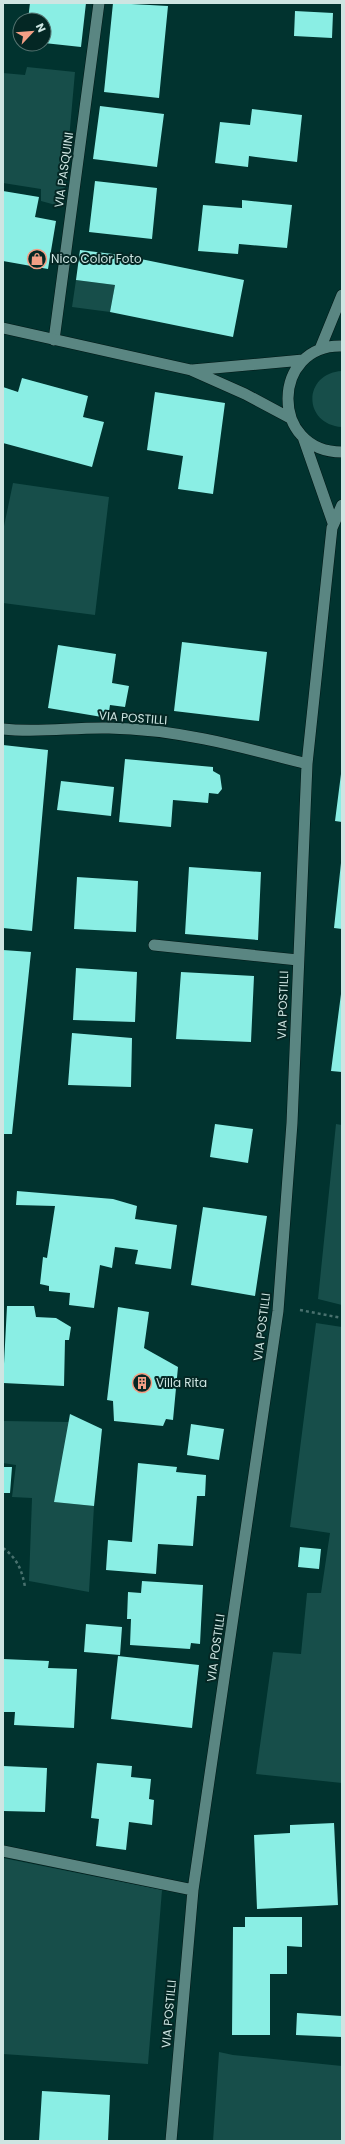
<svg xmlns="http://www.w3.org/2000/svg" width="345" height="2144" viewBox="0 0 345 2144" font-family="Poppins,sans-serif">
<rect width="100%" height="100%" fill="#01332f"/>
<path fill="#174e4a" d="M27 67 75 72 63 207 41 201V189L3 183V73L25 75Z
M76 280 115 285 110 312 72 307Z
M342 371V427C302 424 303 373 342 371Z
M13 483 109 497 95 615 3 603V531Z
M336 1124 342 1125V1305L318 1299Z
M316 1323 342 1327V1783L256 1774 273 1652 301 1654 307 1593H321L330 1533 290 1527Z
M3 1421 70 1422 54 1502 94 1506 89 1592 29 1581 32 1498 12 1497 16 1465 3 1463Z
M3 1858 162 1890 148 2064 3 2054Z
M219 2052 233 2055 342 2066V2141H213Z"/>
<path fill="#8aeee4" d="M30 3H86L81 47 44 43V20H28Z
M113 3 168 6 159 98 104 92Z
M295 11 333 13 332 38 294 36Z
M100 106 164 114 157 167 93 159Z
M252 109 302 115 297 162 249 156 248 167 215 163 220 122 250 125Z
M95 181 157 188 152 239 89 232Z
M3 191 39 197 35 217 56 221 48 269 3 261Z
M242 200 292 205 287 248 239 244 238 254 198 251 203 205 242 208Z
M80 250 121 255 244 280 233 337 110 312 115 285 76 280Z
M22 378 88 396 83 417 104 422 92 467 3 443V387L18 392Z
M155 392 225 403 213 494 178 489 183 456 147 450Z
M182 642 267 652 259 721 174 711Z
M58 645 116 654 112 683 129 686 125 707 110 705 108 718 48 708Z
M3 745 48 750 32 931 3 928Z
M125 759 213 767V771L220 775 222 789 218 794 209 793 208 803 173 800 171 827 119 822Z
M341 774H342V822L335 821Z
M61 781 114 787 111 816 57 810Z
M341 863H342V929L334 928Z
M189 867 261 872 258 940 185 934Z
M77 877 138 881 136 932 74 929Z
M3 950 31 952 12 1134H3Z
M76 968 137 972 135 1022 73 1020Z
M181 972 254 976 251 1042 176 1039Z
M341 994H342V1072L331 1071Z
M72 1033 132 1038 131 1087 68 1085Z
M215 1124 253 1129 248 1163 210 1157Z
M17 1191 113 1199 137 1206 135 1219 177 1225 171 1269 135 1264 138 1250 115 1247 112 1268 100 1265 94 1308 69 1305 70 1293 49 1291V1286L40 1284 43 1257 47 1258 55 1206 16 1205Z
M203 1207 267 1216 255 1296 191 1285Z
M7 1306H34L36 1317 56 1318 71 1327 69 1340H65L64 1386 3 1383Z
M118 1307 149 1312 144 1348 178 1367 173 1420 166 1419 163 1426 114 1421 113 1401 107 1400Z
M70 1414 102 1429 94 1506 54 1502Z
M191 1424 224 1429 219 1460 187 1455Z
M138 1463 177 1467 176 1472 206 1475 205 1496H197L193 1546 158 1544 156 1574 106 1570 108 1540 132 1542Z
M3 1467H12L10 1493H3Z
M300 1547 321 1549 319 1569 298 1567Z
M142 1581 203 1585 200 1644 191 1643 190 1649 130 1645 131 1619H127L128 1592 141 1593Z
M86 1624 122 1627 120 1655 84 1652Z
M118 1656 199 1665 192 1728 111 1719Z
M3 1659 49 1661 48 1668 77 1669 74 1728 14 1725 15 1712H3Z
M97 1763 132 1766 131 1777 151 1779 149 1799 154 1800 152 1825 129 1822 126 1850 96 1846 99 1819 91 1818Z
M3 1766 47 1768 45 1812 3 1811Z
M334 1823 338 1905 257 1909 254 1835 290 1833V1825Z
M245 1917H302V1947L287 1946V1974H270V2035H232L233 1927H245Z
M297 2013 342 2016V2037L296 2035Z
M42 2091 110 2095 108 2141H39Z"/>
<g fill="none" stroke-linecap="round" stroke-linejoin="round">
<defs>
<path id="service" d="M54 340 99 3
M154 945 298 960"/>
<path id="minor" d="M3 328 191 370 245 394 290 418
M342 346C271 344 269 452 342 452
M320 349 342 295
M192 370 303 360
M303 437 333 523
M3 729C39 733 74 727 109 728 177 729 242 747 307 764
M3 1851 193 1890
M171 2141 193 1890 278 1311 292 1123 307 764 332 528 342 505"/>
</defs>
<use href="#service" stroke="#021816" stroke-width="12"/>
<use href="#minor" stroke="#021816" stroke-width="12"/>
<path stroke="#49716e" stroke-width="2.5" stroke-dasharray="3 3" stroke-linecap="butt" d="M300 1310 342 1318
M3 1548C17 1558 22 1570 25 1587"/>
<use href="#service" stroke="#5a8682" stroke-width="11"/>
<use href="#minor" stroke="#5a8682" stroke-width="11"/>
</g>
<defs>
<symbol id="shop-ring" viewBox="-11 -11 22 22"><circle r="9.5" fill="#042724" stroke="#f39f85" stroke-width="1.5"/><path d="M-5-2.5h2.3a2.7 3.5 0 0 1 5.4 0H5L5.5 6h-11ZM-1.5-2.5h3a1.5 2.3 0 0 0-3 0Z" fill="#f39f85"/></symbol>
<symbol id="building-ring" viewBox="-11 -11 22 22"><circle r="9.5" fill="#042724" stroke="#f39f85" stroke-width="1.5"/><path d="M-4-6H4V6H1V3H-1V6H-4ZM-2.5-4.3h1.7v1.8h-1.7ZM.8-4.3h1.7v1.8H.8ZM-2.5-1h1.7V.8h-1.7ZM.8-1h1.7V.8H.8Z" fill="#f39f85"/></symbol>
</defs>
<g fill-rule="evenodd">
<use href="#shop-ring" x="26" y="248" width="22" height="22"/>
<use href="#building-ring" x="131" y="1372" width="22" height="22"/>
</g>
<g text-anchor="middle" stroke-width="4" stroke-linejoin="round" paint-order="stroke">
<g font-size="12" fill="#cee5e2" stroke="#042724">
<text transform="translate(64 170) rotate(-82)" y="4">VIA PASQUINI</text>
<text transform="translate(133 718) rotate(4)" y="4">VIA POSTILLI</text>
<text transform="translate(283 1005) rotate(-88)" y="4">VIA POSTILLI</text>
<text transform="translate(262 1327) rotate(-83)" y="4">VIA POSTILLI</text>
<text transform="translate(216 1648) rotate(-82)" y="4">VIA POSTILLI</text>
<text transform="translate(169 2014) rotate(-85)" y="4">VIA POSTILLI</text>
</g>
<g font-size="12" fill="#cee5e2" stroke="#042724" text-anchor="start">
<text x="51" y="263">Nico Color Foto</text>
<text x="156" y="1387">Villa Rita</text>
</g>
</g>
<rect width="345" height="2144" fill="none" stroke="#cee5e2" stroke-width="8"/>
<g transform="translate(32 32) rotate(64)"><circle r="19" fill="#042724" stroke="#557370"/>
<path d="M0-3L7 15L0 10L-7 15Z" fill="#f39f85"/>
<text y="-6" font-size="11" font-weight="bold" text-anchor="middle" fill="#cee5e2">N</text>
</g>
</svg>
